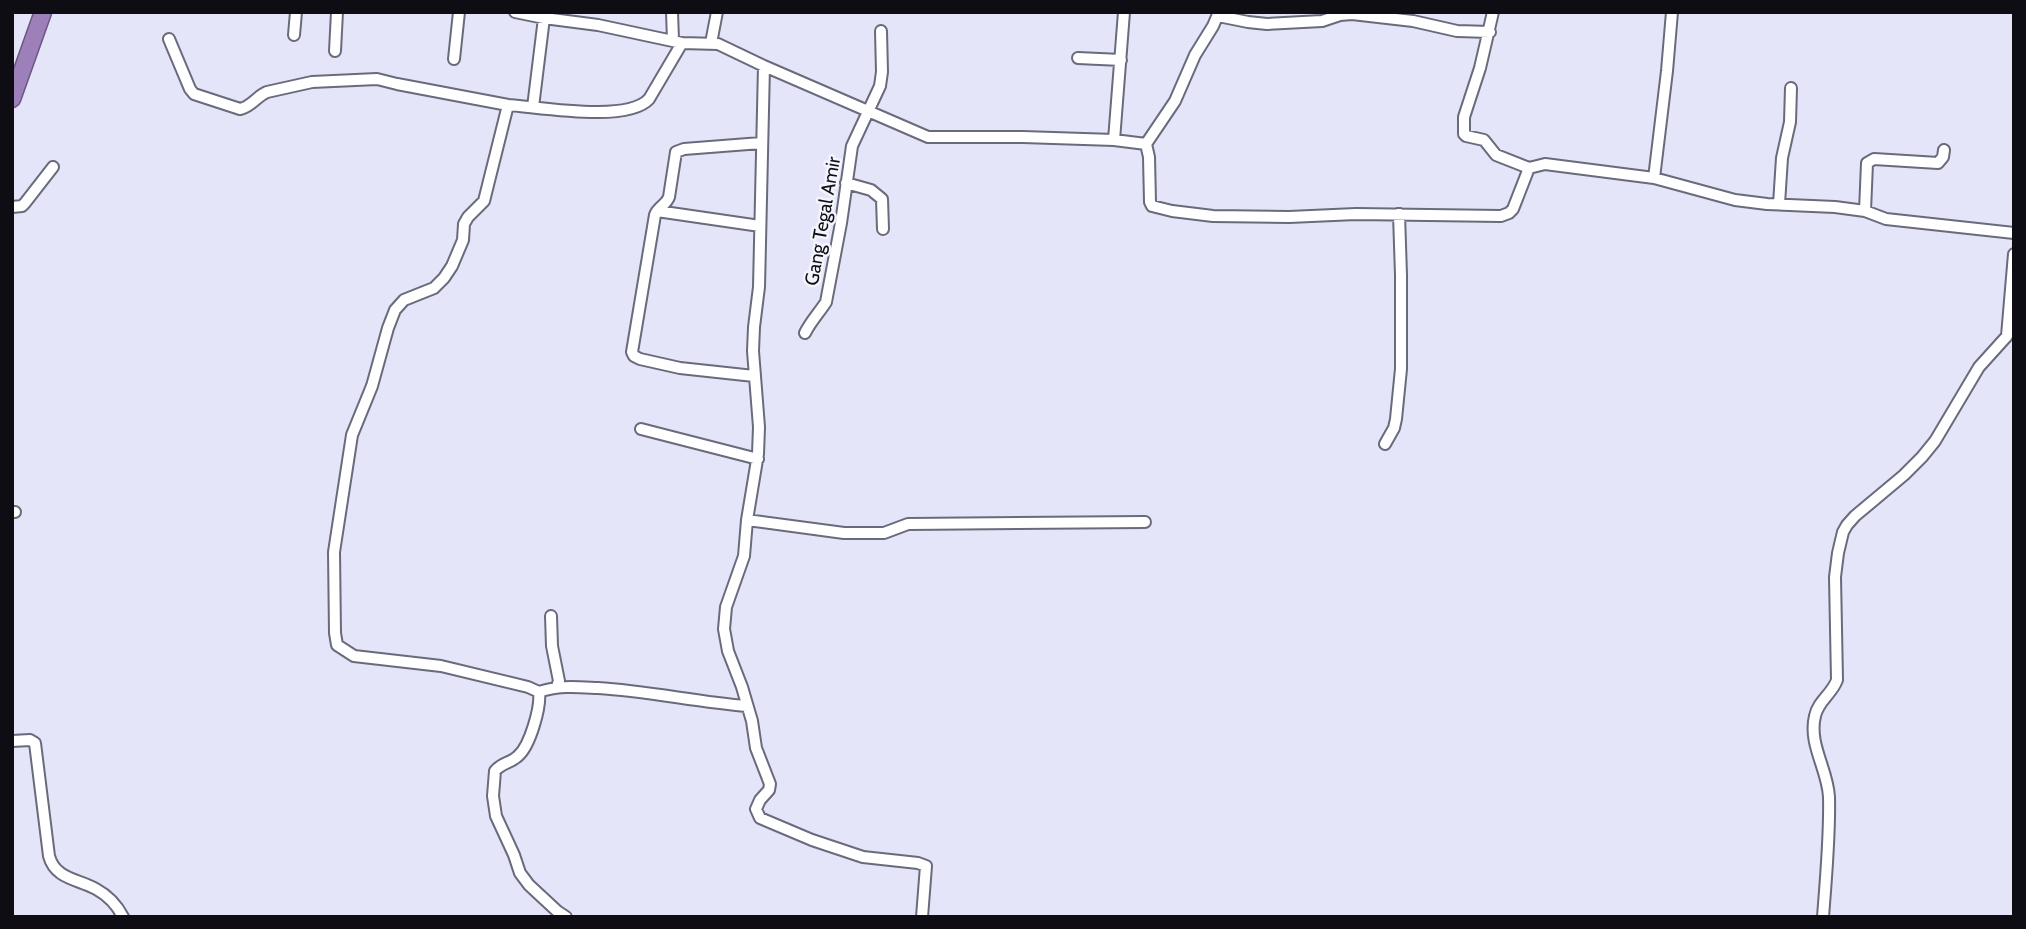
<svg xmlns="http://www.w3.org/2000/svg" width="2026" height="929" viewBox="0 0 2026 929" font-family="Cabin,sans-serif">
<rect width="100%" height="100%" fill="#e4e5f9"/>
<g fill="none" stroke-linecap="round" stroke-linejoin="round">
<defs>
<path id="minor" d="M515 12 544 18 598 25 682 43 718 44 764 66 928 137H1023L1114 140 1146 144
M672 12 673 40
M1493 12 1480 68 1464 117V134L1466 136 1484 140 1496 155 1529 168
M1218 16 1248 22 1267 24 1322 21 1340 15 1352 14 1413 21 1457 31 1490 32
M294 35 296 12
M169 39 190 89 194 94 240 109C251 107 257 96 267 92L312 82 377 79 397 84 508 105
M711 43 717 12
M335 51 337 12
M1078 58 1121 60
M454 59 459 12
M764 66 759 287 754 327 753 351 759 427 758 454 747 520 744 556 726 607 724 629 728 651 742 687 752 721 756 748 770 784 769 790 760 800 756 809 760 818 812 840 863 857 918 863 926 866 922 917
M533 107 544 18
M1114 140 1124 12
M1146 144 1149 157 1150 202 1152 206 1172 211 1213 216 1289 217 1356 214 1501 216 1509 213 1513 209 1529 168 1545 164 1654 178 1735 200 1767 204 1835 207 1865 211 1886 219 2014 233
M1146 144 1175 101 1195 55 1213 26 1219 12
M1654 178 1667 71 1672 12
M846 183 871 190 882 199 883 229
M1779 204 1782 158 1790 122 1791 88
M12 207 22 206 25 203 53 167
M657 211 760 226
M1865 211 1867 163 1874 159 1938 163 1943 157 1944 150
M805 333C811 321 819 313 826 302L841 223 852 146 880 86 882 72 881 31
M754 376 680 368 640 359 634 356 632 352 655 215C658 207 666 205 669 197L676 152 684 149 761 143
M641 429 758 459
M1385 444 1394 428 1396 419 1401 369V275L1399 214
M12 512H15
M747 520 844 533H884L908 524 1145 522
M551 616 552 646 559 681 557 686
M539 692C559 685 577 687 598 688 648 691 697 702 747 706
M12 741 30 740 35 743 49 856C55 879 78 879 96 889 109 896 117 905 123 917
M566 917 557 911 529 885 520 873 514 855 496 816 493 796 495 771C501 763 511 763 518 756 530 746 541 707 539 692L528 687 441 666 354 656 337 645 335 633 334 552 352 435 372 386 388 328 395 310 404 300 434 288 444 278 452 266 463 240 464 224 468 217 484 201 508 105C539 107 627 123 649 99L682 43
M1823 917C1826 877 1830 836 1829 797 1828 770 1808 744 1815 716 1818 701 1832 694 1837 680L1835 577 1838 553 1843 532 1847 525 1855 516 1904 475 1922 457 1935 441 1979 367 2007 336 2014 254"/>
<path id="highway" d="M12 99 43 12"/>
</defs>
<use href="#minor" stroke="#696a7b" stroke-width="14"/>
<use href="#highway" stroke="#6b5780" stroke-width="19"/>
<use href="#minor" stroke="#fff" stroke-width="10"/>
<use href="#highway" stroke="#9d7fba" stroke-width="16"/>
</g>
<g text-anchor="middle" stroke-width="5" stroke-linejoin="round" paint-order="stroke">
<g font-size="19" fill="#0d0d13" stroke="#f3f4fc">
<text transform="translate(822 221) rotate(-80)" y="7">Gang Tegal Amir</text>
</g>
</g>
<rect width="2026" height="929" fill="none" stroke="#0d0d13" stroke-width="28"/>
</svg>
